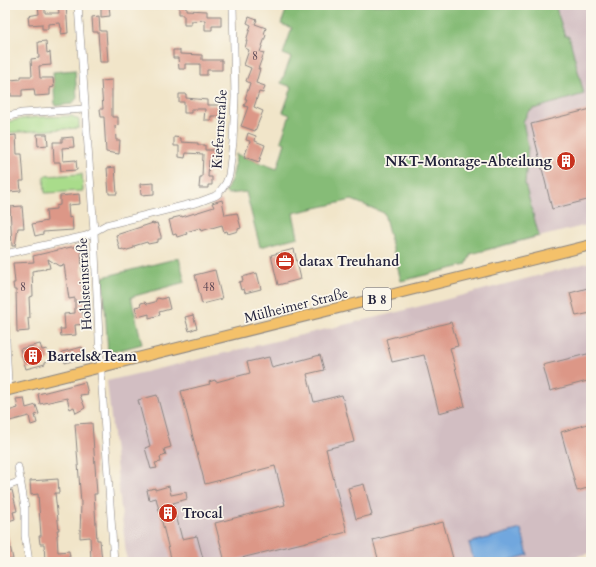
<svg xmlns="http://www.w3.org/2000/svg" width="596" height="567" viewBox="0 0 596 567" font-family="Cardo,serif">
<rect width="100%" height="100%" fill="#fbf7ec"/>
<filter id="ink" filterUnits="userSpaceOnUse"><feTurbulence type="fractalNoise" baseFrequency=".025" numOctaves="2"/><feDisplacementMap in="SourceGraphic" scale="8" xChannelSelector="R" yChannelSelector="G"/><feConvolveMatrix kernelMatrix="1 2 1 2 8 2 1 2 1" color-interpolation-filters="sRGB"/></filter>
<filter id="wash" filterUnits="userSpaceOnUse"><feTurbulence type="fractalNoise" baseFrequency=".012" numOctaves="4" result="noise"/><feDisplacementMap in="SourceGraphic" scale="16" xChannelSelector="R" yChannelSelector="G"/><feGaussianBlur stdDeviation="0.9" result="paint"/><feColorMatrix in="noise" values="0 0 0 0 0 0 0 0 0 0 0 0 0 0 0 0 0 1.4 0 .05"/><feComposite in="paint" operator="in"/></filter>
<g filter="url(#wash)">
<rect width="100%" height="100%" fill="#f1e5c9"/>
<path fill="#d2bec2" d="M503 5H591V224L471 254Z
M591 262V553L550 562H127L107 381 390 314Z"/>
<path fill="#a9dc8b" stroke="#667f63" d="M72 116 79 120V128L5 133V123C24 116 52 117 72 116Z
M82 174 83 191 45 193 44 176Z"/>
<path fill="#86bc77" stroke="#546f59" d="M288 5H555L565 36H569L584 94 533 109 528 112 523 122 528 146 525 184 539 236 471 254 466 265 401 281 384 213 352 200 293 213 298 237 260 247 246 192 229 194 225 192C233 178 235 169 236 154L277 169 285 143 281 141 290 115 283 112 292 87 281 83 291 57 283 54 292 28 281 24Z
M75 70 77 98 72 104 55 106 53 72Z
M179 258 185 282 131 297 142 344 108 353 103 277Z"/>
<path fill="#71a7de" stroke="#4a648c" d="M521 529 528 555 503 562H474L469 543Z"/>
<g id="blocks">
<path fill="#dc9787" d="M38 5H45V13H59L58 5H66L68 33 61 34 62 28H61L60 23 48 24V29H42V24L29 25 28 16 39 14Z
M101 5H109L110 16 101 17Z
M179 6H186V10L207 11V16H221V26H212V30H205V20L191 21V25H184V14H179Z
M99 16 100 31H106L108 62H100L98 32H93L92 17Z
M249 17 257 20 255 24 266 28 264 34 266 35 260 52 264 53 258 69H260L256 83 265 86 263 93 259 92 254 107 263 111 255 131 241 126 248 107 244 106 247 99H245L250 83 246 81 251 68 244 65 249 50 245 48 247 41H246L251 25 247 23Z
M46 41 47 53 50 52 51 65 39 66 40 78H53L54 87 50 88V95L35 96 34 89 22 90V96H11L10 80 21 79V76H32L31 59 39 58 38 42Z
M173 50H180V54L202 55V60H222V70H207V75H200V64H185V69H179L178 58H173Z
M112 80V117H118V125L115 126 116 140H120L119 154 106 152 104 117H101L100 109H103L101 81Z
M179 94H186V98L207 100V105H221V116H211V120H204L205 109H191V113H184V102H179Z
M591 109V199L552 209 531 124Z
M248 133 256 136 255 141 265 145 259 162 244 157 250 141 246 140Z
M37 134H47L48 145 38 146Z
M16 135 17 154H22L24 181H20L21 191 9 192 6 136Z
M73 137 74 147 62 148 63 161 76 160 77 170 61 171 60 162H54L53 142H62V138Z
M174 137 181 138V142L198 143V145H205V150H218L217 161 209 160 208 177H212V185H208V188H199L200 177H202L203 154 186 153 185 158 179 157V146H174Z
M115 167 117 194H109L107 168Z
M154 183V194L141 195 140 184Z
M79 194 80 204 68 205 69 218 72 217 73 230 43 232V234L35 236 32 224 47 221 46 210 56 209V206L60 205V196Z
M222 200 225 215 237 213 241 228 238 229V231L228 234 227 231 224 232 222 225 201 231 200 228 186 232 187 234 177 237 176 234 173 235 169 220 173 219V218L182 216V217L214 207 212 203Z
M22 206 24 228H18L15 246H12L10 207Z
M153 223V224L157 223 161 236V239H158V242L148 244 147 242 134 246V248L124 251 123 249 120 250 116 235Z
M71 247H81L82 270 83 276H85L86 289H84L85 305 82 307 83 316H85L86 324 75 325 76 335 61 336 60 329H65L64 314 75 313V298L69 299 64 265 59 266 48 259 50 268 32 271 33 296 29 297 30 318H28L29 331 17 332 16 290H14L13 283H15L13 263 34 262 33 256Z
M294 249 301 279 278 285 271 255Z
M215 270 222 299 202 304 195 275Z
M257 273 261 289 245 293 244 289 241 290 239 282 243 281 242 277Z
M591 287V313L576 316 570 293Z
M167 297 170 309 159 312 160 315 149 318V314L138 317 135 307 140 306 141 303 145 302 147 304 155 302 157 298 162 299Z
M193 315 197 328 189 331 185 317Z
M451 322 458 346 450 348 465 406 439 413 424 355 392 362 386 339Z
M40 344 42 350 47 349 50 360 45 362V364L26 369 20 349Z
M82 347 85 357 65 363 62 352Z
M591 353V380L550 391 543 365Z
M320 355 324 370 307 374 314 402 342 395 354 442 326 449 347 532 225 562 215 523 285 505 275 466 205 484 181 391 210 384 209 382 215 380 216 382 250 373 247 362 269 357 272 368Z
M85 382 88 394 80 395 85 408 76 413 74 407 70 409 67 398 40 404 38 394Z
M157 395 171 447 164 449 166 455 160 457 161 462 155 463 157 468 151 469 145 448 150 446 138 400Z
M24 398 26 408 36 405 39 414 35 415 37 423 31 425 29 416 6 422 5 412 18 408 16 399Z
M92 423 97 494H94L97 540H100L102 562H91L90 537 80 538V534L81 503 75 424Z
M591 423V487L577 491 561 432Z
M58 479 59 493H55L59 530H57L58 535H57L58 552 69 551 70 557 57 558V560L45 561 44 544H40L39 536H41L38 494 31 495 30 481Z
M364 484 372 515 356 519 348 488Z
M169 486 171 495 186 492 187 499 173 503 182 539 197 536 204 562H172L156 498 149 500 147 490 155 488V490Z
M12 490 17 511 13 512 15 519 5 522V492Z
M443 522 454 562H379L373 540Z
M5 532H7L13 559 5 561Z"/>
</g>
</g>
<g filter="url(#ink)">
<use href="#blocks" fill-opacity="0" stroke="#8a8482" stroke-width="1"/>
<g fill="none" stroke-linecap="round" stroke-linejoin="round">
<defs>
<path id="street" d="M78 5 94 232 100 358 114 562
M5 117 22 113 85 109
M5 254 86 236 106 225 199 202 215 196 218 194 226 183 229 175 233 142 235 97 233 5
M5 320 8 383 10 390
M18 467 25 508V536L29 562
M5 487 21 481"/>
<path id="primary" d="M5 391 591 245"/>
</defs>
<use href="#street" stroke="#8a8482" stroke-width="8"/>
<use href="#primary" stroke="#8a8482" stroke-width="12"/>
<use href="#street" stroke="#fff" stroke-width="7"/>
<use href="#primary" stroke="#f4c16a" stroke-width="10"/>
</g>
</g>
<defs>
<symbol id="building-disc" viewBox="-11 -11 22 22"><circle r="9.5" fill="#c8321e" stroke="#fbf7ec"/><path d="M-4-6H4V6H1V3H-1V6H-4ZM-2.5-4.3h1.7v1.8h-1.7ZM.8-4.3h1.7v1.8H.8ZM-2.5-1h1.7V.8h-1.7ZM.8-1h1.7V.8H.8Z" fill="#fff"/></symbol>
<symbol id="office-disc" viewBox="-11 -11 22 22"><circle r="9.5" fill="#c8321e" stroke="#fbf7ec"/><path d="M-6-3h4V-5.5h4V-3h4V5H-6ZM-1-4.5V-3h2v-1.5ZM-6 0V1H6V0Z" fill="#fff"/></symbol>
</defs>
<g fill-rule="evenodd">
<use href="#building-disc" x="555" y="150" width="22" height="22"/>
<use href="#office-disc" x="274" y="250" width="22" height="22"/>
<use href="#building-disc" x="22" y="345" width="22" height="22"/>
<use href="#building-disc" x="157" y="502" width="22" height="22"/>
</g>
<g text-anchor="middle" stroke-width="3.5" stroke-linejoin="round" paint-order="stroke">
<g font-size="12" fill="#503f4e">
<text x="255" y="60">8</text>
<text x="23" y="291">8</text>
<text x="209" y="291">48</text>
</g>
<rect fill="#fbf7ec" stroke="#636270" stroke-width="1" x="363" y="288" width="28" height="22" rx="3"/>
<g font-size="13" font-weight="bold" fill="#22223b">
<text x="377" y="304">B 8</text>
</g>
<g font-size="14" fill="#22223b" stroke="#fbf7ec">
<text transform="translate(219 129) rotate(-86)" y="5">Kiefernstraße</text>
<text transform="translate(84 284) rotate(-93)" y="5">Hohlsteinstraße</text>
<text transform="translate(296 305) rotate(-14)" y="5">Mülheimer Straße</text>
</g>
<g font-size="14" font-weight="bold" fill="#22223b" stroke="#fbf7ec" text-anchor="start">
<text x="552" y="166" text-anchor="end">NKT-Montage-Abteilung</text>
<text x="299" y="266">datax Treuhand</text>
<text x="47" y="361">Bartels&amp;Team</text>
<text x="182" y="518">Trocal</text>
</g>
</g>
<rect width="596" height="567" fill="none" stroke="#fbf7ec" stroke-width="20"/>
</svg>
